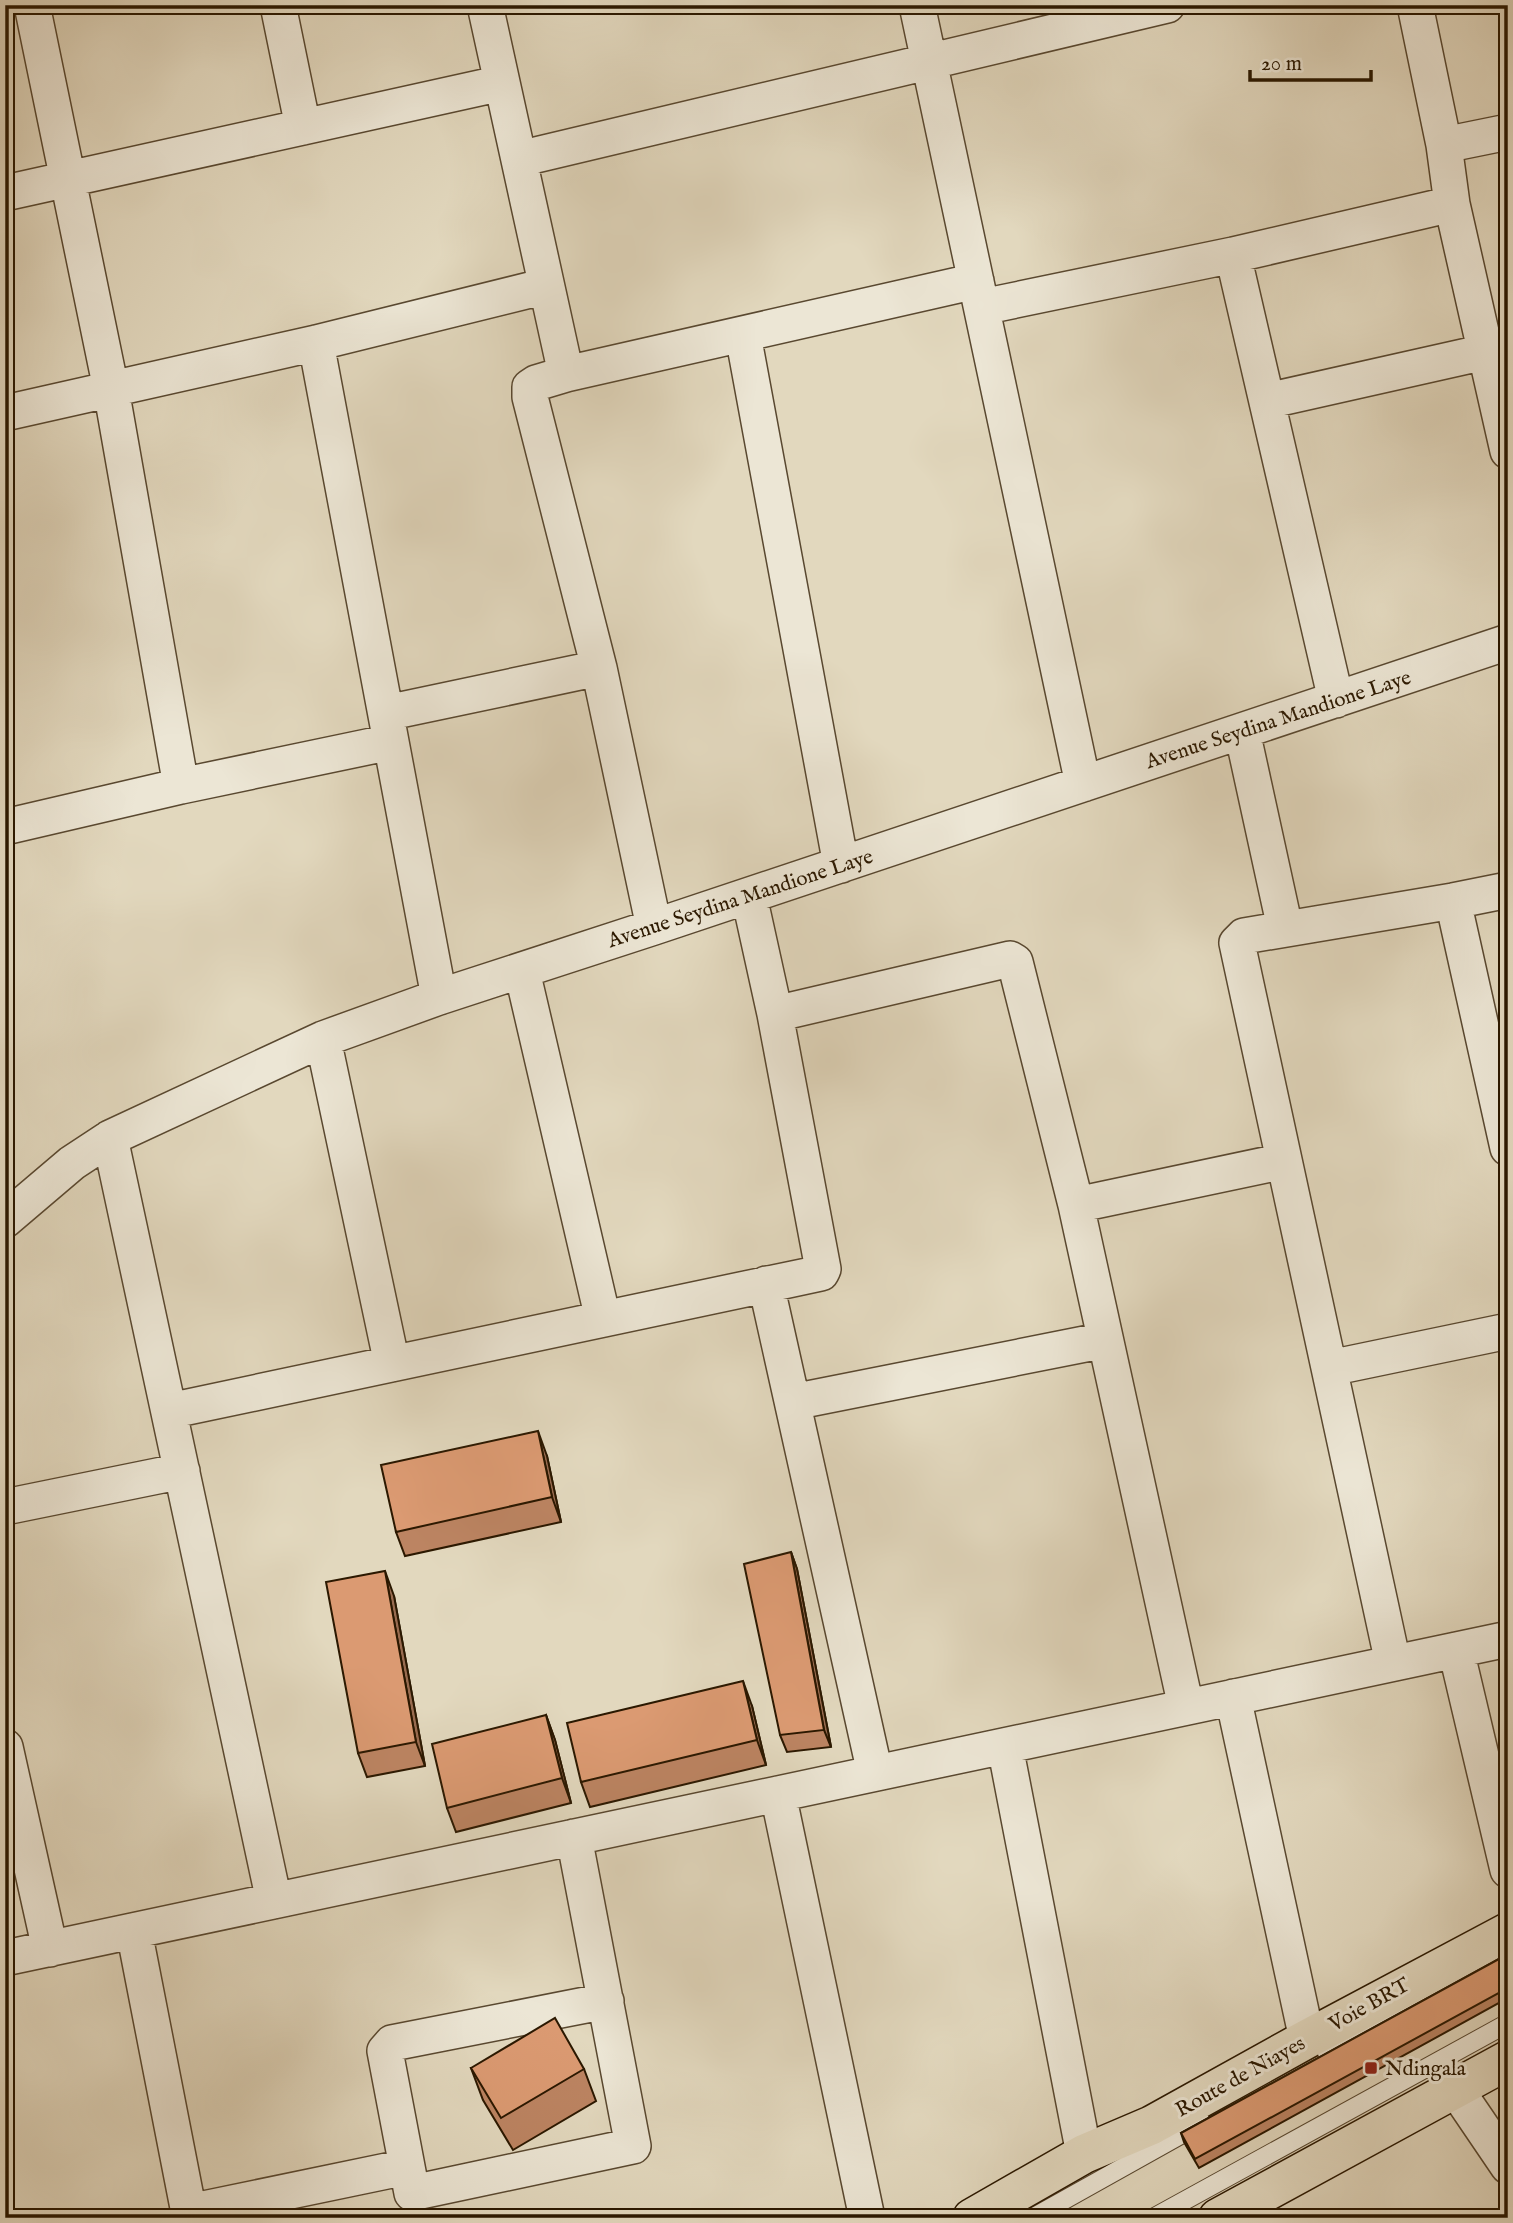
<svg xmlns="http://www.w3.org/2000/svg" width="1513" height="2223" viewBox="0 0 1513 2223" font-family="'IM FELL English',serif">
<rect width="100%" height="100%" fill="#e2d8be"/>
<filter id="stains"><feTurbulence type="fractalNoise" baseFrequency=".00286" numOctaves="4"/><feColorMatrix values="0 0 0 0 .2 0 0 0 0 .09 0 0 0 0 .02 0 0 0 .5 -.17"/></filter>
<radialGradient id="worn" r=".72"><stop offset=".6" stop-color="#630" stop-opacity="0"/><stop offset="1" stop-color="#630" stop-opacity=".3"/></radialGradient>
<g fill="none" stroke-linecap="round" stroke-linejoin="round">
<defs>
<path id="lane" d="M1327 2053 1486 1965
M1032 2218 1202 2123
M1153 2218 1508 2023"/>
<path id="street" d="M32 5 111 389 181 786
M278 5 303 127
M485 5 566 374
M917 5 1083 784
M1415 5 1444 145 1452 204 1508 451
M1444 145 1508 132
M519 159 1167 5
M5 193 502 83
M1233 255 1336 700
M982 307 1233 255 1452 204
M743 335 841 865
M316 343 439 997
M1267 401 1485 352
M5 413 316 343 546 286
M386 713 599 668
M1242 731 1285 928
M5 827 181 786 391 742
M1453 901 1508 1148
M654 927 599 668 530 397V387L536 383 566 374 976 281
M522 971 603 1319
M775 1014 1010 959 1015 962 1076 1205 1186 1707
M323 1039 392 1364
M110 1138 274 1901
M1076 1205 1284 1161
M5 1220 72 1163 110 1138 323 1039 439 997 654 927 1508 642
M766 1284 875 1773
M1330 1368 1508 1331
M793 1402 1105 1340
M169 1411 821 1273 823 1269 775 1014 749 896
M5 1507 182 1471
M1456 1650 1508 1870
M1393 1663 1237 943 1244 936 1453 901 1508 890
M1233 1697 1307 2039
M1005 1746 1084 2154
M5 1747 50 1949
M778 1794 867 2218
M574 1837 633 2146 412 2193 385 2051 392 2043 606 2001
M134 1931 190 2218
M5 1958 1508 1639
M1455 2088 1508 2166
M189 2212 406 2167"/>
<path id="primary" d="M972 2218 1084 2154 1152 2125 1307 2039 1508 1932
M1218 2218 1508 2060"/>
</defs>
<use href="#lane" stroke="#594830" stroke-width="20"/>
<use href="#street" stroke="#594830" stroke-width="38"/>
<use href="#primary" stroke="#2b1800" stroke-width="41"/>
<use href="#lane" stroke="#ece6d5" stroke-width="18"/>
<use href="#street" stroke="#ece6d5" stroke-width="35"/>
<use href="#primary" stroke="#e2d8be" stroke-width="38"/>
</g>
<path fill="#bc8462" stroke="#2b1800" stroke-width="2" d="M547 1456 561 1522 405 1556 396 1532Z
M791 1552 797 1569 831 1747 787 1752 780 1735Z
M394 1596 425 1766 367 1777 358 1753Z
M752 1706 766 1765 590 1807 581 1782Z
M546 1715 555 1740 571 1803 456 1832 447 1808Z
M1508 1954V1998L1199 2168 1184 2142 1181 2133Z
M471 2068 584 2069 596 2101 513 2150 483 2100Z"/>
<path fill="#996c50" stroke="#2b1800" stroke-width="2" d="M538 1431 547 1456 561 1522 552 1497Z
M791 1552 797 1569 831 1747 824 1730Z
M385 1571 394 1596 425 1766 416 1742Z
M743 1681 752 1706 766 1765 757 1740Z
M546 1715 555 1740 571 1803 562 1778Z"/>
<path fill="#db9a72" stroke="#2b1800" stroke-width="2" d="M538 1431 552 1497 396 1532 381 1465Z
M791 1552 824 1730 780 1735 744 1564Z
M385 1571 416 1742 358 1753 326 1582Z
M743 1681 757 1740 581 1782 567 1723Z
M546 1715 562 1778 447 1808 432 1744Z
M1508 1954V1988L1195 2159 1181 2133Z
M555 2018 584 2069 501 2118 471 2068Z"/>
<rect fill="#8f2418" stroke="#ece6d5" stroke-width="2.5" x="1364" y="2061" width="14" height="14" rx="3.5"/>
<g text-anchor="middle" stroke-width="6" stroke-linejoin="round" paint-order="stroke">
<g font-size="21" fill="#2b1800" stroke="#ece6d5">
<text transform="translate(1278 719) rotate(-18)" y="7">Avenue Seydina Mandione Laye</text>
<text transform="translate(740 898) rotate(-18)" y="7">Avenue Seydina Mandione Laye</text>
<text transform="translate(1369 2004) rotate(-29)" y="7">Voie BRT</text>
<text transform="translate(1240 2076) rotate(-29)" y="7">Route de Niayes</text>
</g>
<g font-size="21" fill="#2b1800" stroke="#ece6d5" text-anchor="start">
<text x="1385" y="2075">Ndingala</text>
</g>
</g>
<rect width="1513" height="2223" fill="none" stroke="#e2d8be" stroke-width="28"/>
<rect x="7" y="7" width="1499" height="2209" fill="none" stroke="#2b1800" stroke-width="3.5"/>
<rect x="14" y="14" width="1485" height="2195" fill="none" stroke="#2b1800" stroke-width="2"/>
<path d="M1250 70v10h121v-10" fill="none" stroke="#2b1800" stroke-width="3.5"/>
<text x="1261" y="70" font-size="21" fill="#2b1800" stroke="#ece6d5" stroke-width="5" paint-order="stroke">20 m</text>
<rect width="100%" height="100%" filter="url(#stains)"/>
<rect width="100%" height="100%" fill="url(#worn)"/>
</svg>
